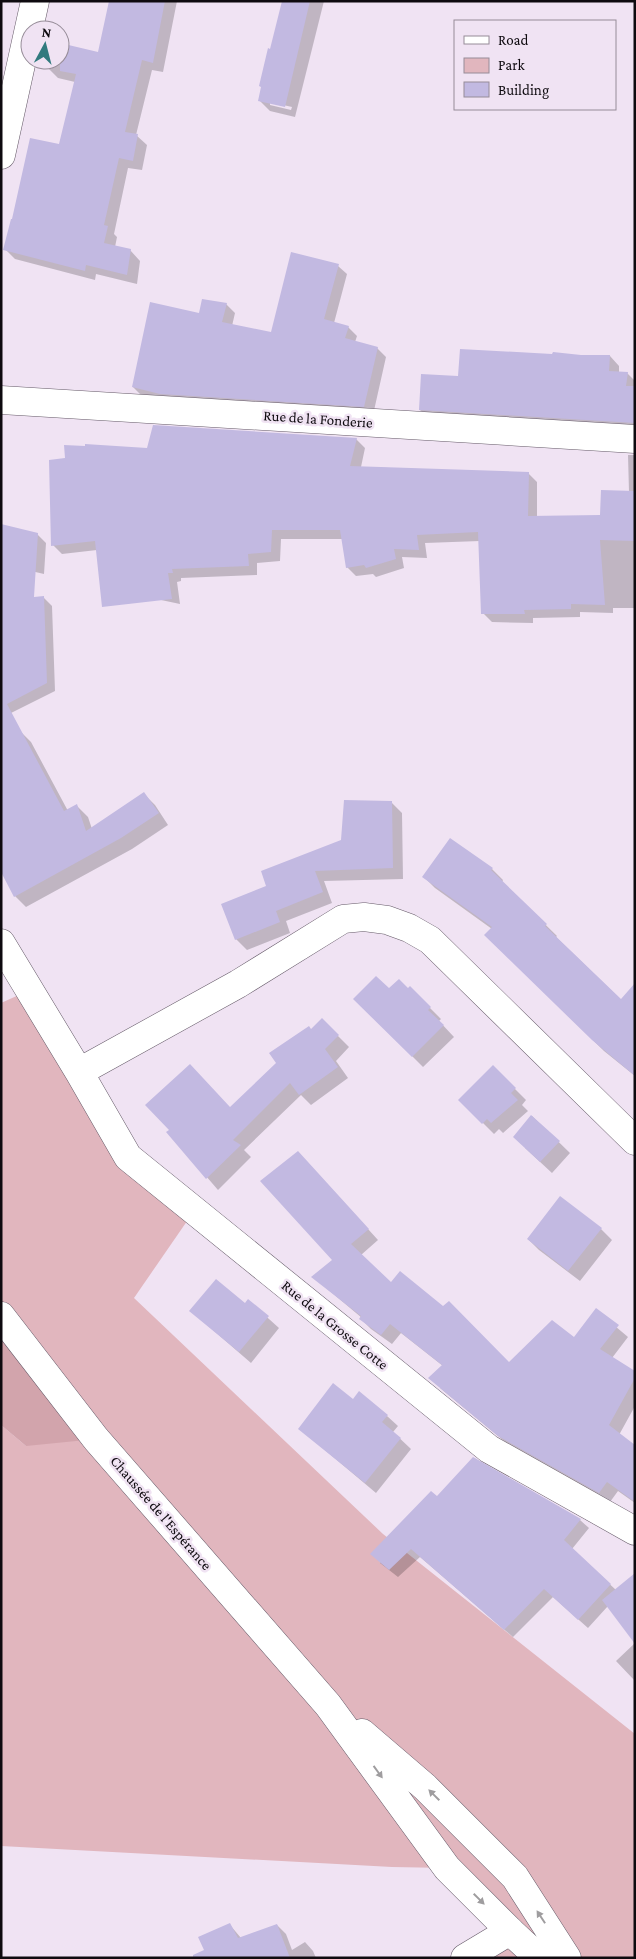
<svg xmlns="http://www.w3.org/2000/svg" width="636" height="1959" viewBox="0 0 636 1959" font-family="'Crimson Pro',serif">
<rect width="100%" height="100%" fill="#f0e3f3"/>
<path fill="#e1b6be" d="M30 990 128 1157 194 1211 134 1298 383 1534 635 1734V1958H465L509 1931 447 1868 392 1867 1 1846V1425L26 1446 1 1316V1003Z"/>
<path fill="#d2a4ac" d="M1 1316 96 1439 26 1446 1 1425Z"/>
<path fill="#0003" fill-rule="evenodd" d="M110 1H177L163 72 152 70 136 135 147 145 142 170 128 168 114 234 117 237 115 247 130 250 140 261 137 284 96 274 95 280 15 259 5 249 60 146 75 82 58 78 48 68 50 60H60V44L99 53Z
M283 1H324L295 117 270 111 260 101ZM270 102 292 107 291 110 270 105Z
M338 266 347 274 334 323 348 327 357 336 355 342 377 348 386 357 373 415 142 396 133 387 199 314 226 304 235 313 232 326 272 334Z
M581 356H610L619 366V373H627L635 381V432L429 419 420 410 459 377Z
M356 439 365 448 361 467 528 473 537 482V517H601L629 492 628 455H635V608H613V613L580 612V617L533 618V623L492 622 483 613 480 541 425 543 427 558 402 557 404 568 376 577 373 574 356 576 347 567 343 539H281L280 561 257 563V575L181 578V581L177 582 180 604 109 589 97 550 62 554 53 545 148 449Z
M37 534 46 543 44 574 1 564Z
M44 598 52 606 55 691 1 718Z
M20 731 31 742 68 811 77 806 88 817 92 829 144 794 155 805 168 825 132 849 26 907 15 896Z
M391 802 402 813 403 879 324 881 332 903 286 921 290 933 247 950 236 939 268 887 342 841Z
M492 869 503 880 502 882 557 936 556 937 622 1001H635V1076L604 1051 486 935 492 929 435 888 424 877Z
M410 988 441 1019 439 1021 454 1037 423 1067 355 999 389 990Z
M322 1020 349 1047 336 1061 348 1078 311 1105 301 1095 244 1150 251 1157 218 1190 168 1132 230 1109Z
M493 1067 526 1100 522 1105 528 1111 503 1133 499 1129 494 1134 460 1100Z
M532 1116 570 1153 552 1173 525 1148Z
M308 1163 378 1240 361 1255 391 1283 509 1364 574 1339 596 1310 628 1337 612 1358 635 1373V1406L619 1435 635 1447V1503L618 1491 610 1502 510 1446 440 1388 443 1366 401 1333 392 1344 371 1329 361 1319 362 1318 313 1277 334 1261Z
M601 1229 612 1240 580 1281 539 1250 528 1239Z
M248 1300 279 1328 251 1363 191 1311 245 1304Z
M353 1401 387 1416 398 1426 393 1432 411 1449 376 1493 300 1429Z
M474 1458 580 1520 589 1528 572 1549 616 1590 608 1606 588 1628 553 1597 513 1637 420 1557 398 1577 380 1563Z
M635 1643V1681L616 1661Z
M230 1925 241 1938 277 1925 286 1934 292 1950 305 1942 313 1951 316 1958H207Z"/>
<path fill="#c2b9e1" d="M109 1H165L153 63 142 60 125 132 138 134 133 161 119 158 104 225 108 226 104 243 131 249 127 275 86 265 85 271 3 250 11 219H12L30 138 59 144 76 74 60 71V43L98 52Z
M282 1H310L285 107 258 101 261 87 259 86 268 48 270 49Z
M291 252 339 264 324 319 349 326 345 338 378 347 364 407 160 394 132 387 150 302 199 313 202 299 227 303 222 322 271 332Z
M460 349 552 354 553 352 581 355H610L609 371 628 372 626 386H635V423L419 410 421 374 458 376Z
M153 425 357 438 350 466 529 472 528 516 600 515 601 490 635 491V541L600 540 605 605 571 604V609L524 610 525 614H481L478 532 417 535 419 550 394 549 396 559 366 568 364 565 346 568 340 530H272L271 552 248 554 249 566 172 569 173 573H168L172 599 102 607 95 541 51 546 49 460 65 458 64 445 85 446V444L147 448Z
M1 524 38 533 34 597 44 596 47 683 7 704 64 811 77 804 86 831 144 792 159 813 121 838 14 897 1 872Z
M344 800 392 801 393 868 315 871 323 892 276 911 280 922 235 940 221 904 266 886 261 871 341 840Z
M450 838 493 868 491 870 547 924 545 926 621 999 635 983V1076L592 1040 484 935 492 927 422 877Z
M376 976 389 988 399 979 408 988 410 986 431 1007 428 1010 444 1025 412 1057 353 999Z
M322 1018 339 1035 325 1049 338 1067 299 1095 290 1083 233 1140 241 1145 206 1179 166 1132 169 1130 145 1105 190 1064 230 1107 276 1063 269 1053 309 1026 311 1029Z
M493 1065 516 1088 511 1093 518 1100 491 1123 487 1119 482 1124 458 1100Z
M531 1115 560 1141 540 1162 513 1137Z
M298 1151 369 1229 351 1244 391 1282 400 1271 443 1306 449 1301 509 1362 552 1320 574 1337 596 1308 619 1325 600 1349 635 1371V1378L609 1425 635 1445V1502L607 1482 599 1493 498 1436 428 1378 442 1365 390 1324 381 1335 359 1319 361 1316 311 1277 332 1260 260 1181Z
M560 1196 602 1228 568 1271 527 1239Z
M216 1279 245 1303 248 1299 269 1316 239 1352 189 1311Z
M333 1383 353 1399 359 1391 388 1415 382 1422 401 1438 365 1483 298 1429Z
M473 1457 581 1519 564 1540 611 1584 578 1620 544 1589 504 1630 411 1549 389 1570 370 1554 431 1491 437 1496Z
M635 1573V1644L602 1600Z
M230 1923 238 1938 277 1924 290 1958H193V1955L204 1950 198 1937Z"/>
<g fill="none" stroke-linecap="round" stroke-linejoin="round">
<defs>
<path id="street" d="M1 155 35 1
M1 400 635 439
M1 943 79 1072 128 1157 489 1449 635 1531
M79 1072 238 984 343 919 364 917 387 920 409 928 430 940 635 1141
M465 1958 510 1931"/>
<path id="secondary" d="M1 1316 96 1439 328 1705 447 1868 510 1931 539 1958
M362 1733 425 1787 515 1877 567 1958"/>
</defs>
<use href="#street" stroke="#655a68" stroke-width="29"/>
<use href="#secondary" stroke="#655a68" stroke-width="29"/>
<use href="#street" stroke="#fff" stroke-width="28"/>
<use href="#secondary" stroke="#fff" stroke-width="28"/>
</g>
<defs><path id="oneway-solid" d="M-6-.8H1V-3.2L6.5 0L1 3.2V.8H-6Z" transform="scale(1.25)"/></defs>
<g fill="#9f9d9f">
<use href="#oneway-solid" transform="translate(378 1772) rotate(54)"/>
<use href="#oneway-solid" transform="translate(434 1795) rotate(-135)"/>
<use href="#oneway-solid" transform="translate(479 1899) rotate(45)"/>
<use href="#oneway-solid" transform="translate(541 1917) rotate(-123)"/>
</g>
<g text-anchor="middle" stroke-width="5" stroke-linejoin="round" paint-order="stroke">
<g font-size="15" fill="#0e0a0f" stroke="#f0e3f3">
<text transform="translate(318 419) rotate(4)" y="5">Rue de la Fonderie</text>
<text transform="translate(335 1325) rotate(39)" y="5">Rue de la Grosse Cotte</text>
<text transform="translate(161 1513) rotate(49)" y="5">Chaussée de l'Espérance</text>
</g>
</g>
<rect width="636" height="1959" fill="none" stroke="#0e0a0f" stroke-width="5"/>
<rect x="454" y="20" width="162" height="90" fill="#f0e3f3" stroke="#968c98"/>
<rect x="464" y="36" width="25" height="8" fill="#ffffff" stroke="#968c98"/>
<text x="498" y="45" font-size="15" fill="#0e0a0f">Road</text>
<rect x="464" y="58" width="25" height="15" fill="#e1b6be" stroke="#968c98"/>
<text x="498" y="70" font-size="15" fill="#0e0a0f">Park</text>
<rect x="464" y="82" width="25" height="15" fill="#c2b9e1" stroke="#968c98"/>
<text x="498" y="95" font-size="15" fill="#0e0a0f">Building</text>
<g transform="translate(45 45) rotate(7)"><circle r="24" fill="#f0e3f3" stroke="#968c98"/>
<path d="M0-4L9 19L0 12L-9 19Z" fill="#317a7e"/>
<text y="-8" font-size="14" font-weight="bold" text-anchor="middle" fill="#0e0a0f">N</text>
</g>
</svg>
